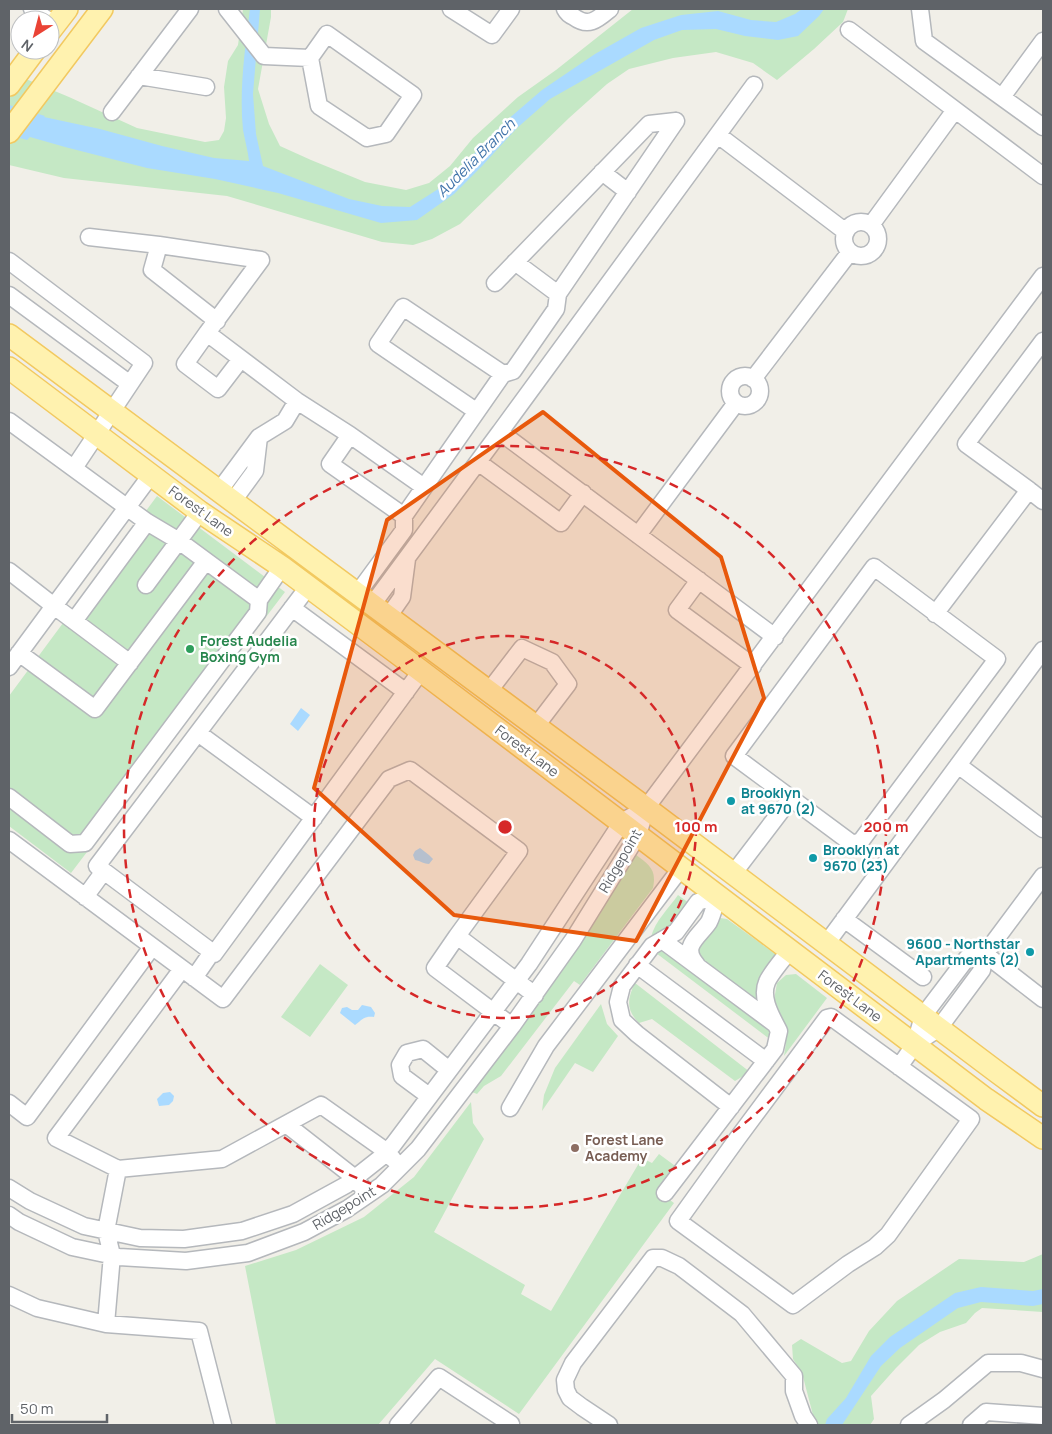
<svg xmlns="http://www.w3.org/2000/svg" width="1052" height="1434" viewBox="0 0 1052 1434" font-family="Manrope,sans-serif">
<rect width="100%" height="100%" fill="#f1efe8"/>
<path fill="#c5e8c5" d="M243 9H271V17L258 89 269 124 280 146 311 160 365 182 406 190 429 183 450 166 473 138 518 97 556 70 633 9H848L843 22 814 49 777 80 753 63 716 52 673 58 629 69 607 84 569 118 460 224 432 239 413 245 382 242 227 196 64 178 9 165V72L69 97 137 128 205 142 219 140 224 131 226 118 224 87 228 61 238 45Z
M157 496 285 592 71 873 9 826V696Z
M635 854C649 865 657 869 653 888L580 985 574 981 501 1076 484 1086 477 1094 472 1092 600 914Z
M678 895 689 903 673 926 651 937C655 921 669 908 678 895Z
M720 918 727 919 781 958 760 1004 702 960 697 954C698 940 711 929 720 918Z
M665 950 767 1022 771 1032V1040L656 953Z
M320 964 348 985 310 1037 281 1017Z
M796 974 827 998 784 1056 786 1043V1030L782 1017 774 1000 777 983 786 975Z
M635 983 750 1072 735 1081 652 1019 639 1023C626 1010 627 999 635 983Z
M601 1004 607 1024 618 1036 593 1072 575 1063 542 1111 544 1095 555 1068Z
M471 1102 473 1123 484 1139 434 1232 525 1285 521 1294 551 1311 642 1158 652 1163 659 1154 678 1168 660 1193 674 1203 519 1414 435 1359 378 1425H276L245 1266 296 1250 364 1217 414 1177Z
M1043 1254V1312L982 1308 975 1313 966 1323 940 1332 919 1345 896 1368 871 1396 874 1419 870 1425H817L813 1415 802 1373 793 1359 792 1345 801 1339 842 1363 851 1361 869 1331 897 1301 959 1259 1024 1262Z"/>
<path fill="#aadaff" d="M250 9H260L253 94 256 134 263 166 349 199 382 206 410 207 443 186 507 120 542 90 595 54 641 28 681 15 718 11 751 20 776 22 795 14 802 9H824L819 16 798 36 778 40 745 36 716 29 682 30 654 40 550 99 517 128 482 166 454 194 417 220 381 223 278 193 215 179 147 168 65 147 30 137 27 140 9 135V105L45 116 44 117 100 129 162 146 214 158 249 161C248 151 245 141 243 130 239 90 245 49 250 9Z
M301 708 310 715 298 731 290 724Z
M420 848 429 855 433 859 429 864C424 864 421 861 415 860L413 855 415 851Z
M362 1005 371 1007 375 1013 374 1017C362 1016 363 1020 355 1025L340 1013 342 1008 347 1007 352 1010H358Z
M170 1092 174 1096 173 1101 169 1105 159 1106 157 1099 163 1093Z
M981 1287 1033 1291 1043 1289V1304L1033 1306 981 1302 958 1308 900 1348 881 1366 842 1425H825L827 1419 846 1398 871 1356 890 1337 955 1293Z"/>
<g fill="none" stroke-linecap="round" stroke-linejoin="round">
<defs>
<path id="minor" d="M32 9 48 20
M227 9 264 56 310 58
M451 9 492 35 511 9
M565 9C567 13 569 15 574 17 589 28 598 19 610 9
M920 9 924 41 1043 127
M849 30 1043 176
M327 34 413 95 386 134 367 138 319 106 310 58Z
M139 76 206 87
M1002 97 1043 41
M112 112 190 9
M718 135 846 232
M602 172 628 192
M844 239a17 17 0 1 1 34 0a17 17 0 1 1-34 0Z
M871 225 955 110
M89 237 159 245 261 260 207 333 297 401 350 435 424 487
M159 245 152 270 217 321
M9 261 144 363 74 468
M515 262 558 294
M495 283 649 124 676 121
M9 295 130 384
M207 333 185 364 218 389 241 359
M730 391a15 15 0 1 1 30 0a15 15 0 1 1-30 0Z
M753 379 850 252
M736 403 638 535 500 432 754 85
M476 411 378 344 403 307 503 374
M9 421 147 522 179 541 259 600 282 567
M350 435 330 464 404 516
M478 462 561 523 583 493
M1029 490 1043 501
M219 491 259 437 285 421 297 401
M233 501 255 471 259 437
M638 535 775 637
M874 567 997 659 861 841 855 843 850 842 734 756Z
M9 571 54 606 9 667
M699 580 677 610 753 666
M146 585 200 512
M308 587 97 866 212 952 214 954 421 671
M357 594 404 530V516L503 374 513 371 556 309 558 294 676 121
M372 605 500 432
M292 608 406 692
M935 614 1029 490 966 444 1043 341
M388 617 402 597 407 559
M74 621 147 522
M19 653 95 709 206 561
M130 663 54 606 151 475
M489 691 522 648 552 662 568 684 536 726
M198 733 314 818
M958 765 1043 829
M9 797 70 844 85 843 258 612 259 600
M9 840 223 999 389 779 410 770 519 851 457 936 535 995
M733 874 791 798
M718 895 698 902 676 932 652 946 622 986 618 1002 622 1020 637 1034 731 1107
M85 897 104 871
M844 919 923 977
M457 936 435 968 512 1026
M662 940 775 1024
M826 944 1043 650
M985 954 1043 999
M637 965 766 1061
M697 965C680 946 699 937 709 922 713 914 715 904 718 895
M182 969 56 1138 118 1169 222 1159 321 1105 386 1151 393 1159
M194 978 212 952
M831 1017 971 1119 888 1235 875 1247 848 1264 793 1305 678 1221 737 1139 827 1018Z
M915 1044 939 1028 982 970 985 954 1043 876
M899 1067 915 1044 923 1016 967 958 985 954
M429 1096 402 1076 400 1065 407 1053 423 1049 449 1070
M9 1103 27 1117 152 947
M510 1108 546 1046 681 868
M286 1124 355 1178 362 1187
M118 1169 106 1231 112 1255 106 1324 199 1331 223 1425
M9 1188 30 1201 84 1226 140 1238 184 1239 242 1231 293 1214 346 1185 379 1159 393 1145 529 964 622 822 646 808
M665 1193 775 1049 779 1031C772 1017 760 998 767 982 770 974 784 958 790 950
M9 1215 19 1222 72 1247 119 1257 186 1261 248 1253 304 1232 347 1209 382 1185 418 1149 512 1026 573 940 638 835 646 808 1043 276
M9 1295 37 1308 106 1324
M398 1425 439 1377 511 1424 510 1425
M609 1425 582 1407 570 1398 566 1390 565 1380 573 1363 653 1258H662L679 1266 742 1314 794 1376V1391L803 1416 809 1425
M909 1425 944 1400 988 1363H1021L1043 1369
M971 1425 986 1412 1043 1416"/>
<path id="major" d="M50 31 67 9
M9 85 35 50
M9 132 102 9
M9 335 646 808 997 1072 1043 1106
M9 368 200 512 282 567 421 671 986 1099 1043 1138"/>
</defs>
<use href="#minor" stroke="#b5b8bc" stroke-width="19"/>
<use href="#major" stroke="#f2c960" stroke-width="24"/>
<use href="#minor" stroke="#fff" stroke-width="16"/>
<use href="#major" stroke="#fff2af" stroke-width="21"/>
</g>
<path fill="#e8590c" fill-opacity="0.2" stroke="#e8590c" stroke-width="4" stroke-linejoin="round" d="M543 412 721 557 764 698 636 941 454 915 314 788 387 520Z"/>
<g fill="none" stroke="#d62828" stroke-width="2.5" stroke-dasharray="9 6">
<circle cx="505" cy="827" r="191"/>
<circle cx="505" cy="827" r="381"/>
</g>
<circle fill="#2e9e5b" stroke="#fff" stroke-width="2" cx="190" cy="649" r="5"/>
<g fill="#0f9aa8" stroke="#fff" stroke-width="2">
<circle cx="731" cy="801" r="5"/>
<circle cx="813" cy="858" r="5"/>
<circle cx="1030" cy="952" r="5"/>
</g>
<circle fill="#8d6e63" stroke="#fff" stroke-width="2" cx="575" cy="1148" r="5"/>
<g text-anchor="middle" stroke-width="5" stroke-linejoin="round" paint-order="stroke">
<g font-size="14" fill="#5f6368" stroke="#fff">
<text transform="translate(201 511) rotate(36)" y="5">Forest Lane</text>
<text transform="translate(527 751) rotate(37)" y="5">Forest Lane</text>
<text transform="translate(620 861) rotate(-60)" y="5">Ridgepoint</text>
<text transform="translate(850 996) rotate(37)" y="5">Forest Lane</text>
<text transform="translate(344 1208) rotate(-31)" y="5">Ridgepoint</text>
</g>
<g font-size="14" font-weight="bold" fill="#27864d" stroke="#fff" text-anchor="start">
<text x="200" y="646">Forest Audelia<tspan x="200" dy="16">Boxing Gym</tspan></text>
</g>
<g font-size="14" font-weight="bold" fill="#0d838f" stroke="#fff" text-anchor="start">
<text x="741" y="798">Brooklyn<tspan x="741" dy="16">at 9670 (2)</tspan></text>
<text x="823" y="855">Brooklyn at<tspan x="823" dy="16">9670 (23)</tspan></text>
<text x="1020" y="949" text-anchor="end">9600 - Northstar<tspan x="1020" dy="16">Apartments (2)</tspan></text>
</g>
<g font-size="14" font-weight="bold" fill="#785e54" stroke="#fff" text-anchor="start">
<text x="585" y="1145">Forest Lane<tspan x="585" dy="16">Academy</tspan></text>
</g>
<g font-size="15" font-style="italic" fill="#4174aa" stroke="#fff">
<text transform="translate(476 158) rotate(-45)" y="5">Audelia Branch</text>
</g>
</g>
<circle cx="505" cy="827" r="8" fill="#d62828" stroke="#fff" stroke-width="2.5"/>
<g font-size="15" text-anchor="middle" font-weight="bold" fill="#d62828" stroke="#fff" stroke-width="5" stroke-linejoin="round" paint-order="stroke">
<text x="696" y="832">100 m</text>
<text x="886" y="832">200 m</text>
</g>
<rect width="1052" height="1434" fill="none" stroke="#5f6368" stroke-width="20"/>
<g transform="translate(35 35) rotate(216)"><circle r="24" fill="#ffffff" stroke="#bfc1c3"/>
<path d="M0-4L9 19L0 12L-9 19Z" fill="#ea4335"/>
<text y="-8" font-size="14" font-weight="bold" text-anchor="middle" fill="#5f6368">N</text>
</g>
<path d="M12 1414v8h95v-8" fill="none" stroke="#5f6368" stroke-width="2.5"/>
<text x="20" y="1414" font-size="15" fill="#5f6368" stroke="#ffffff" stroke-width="4" paint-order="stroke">50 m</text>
</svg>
